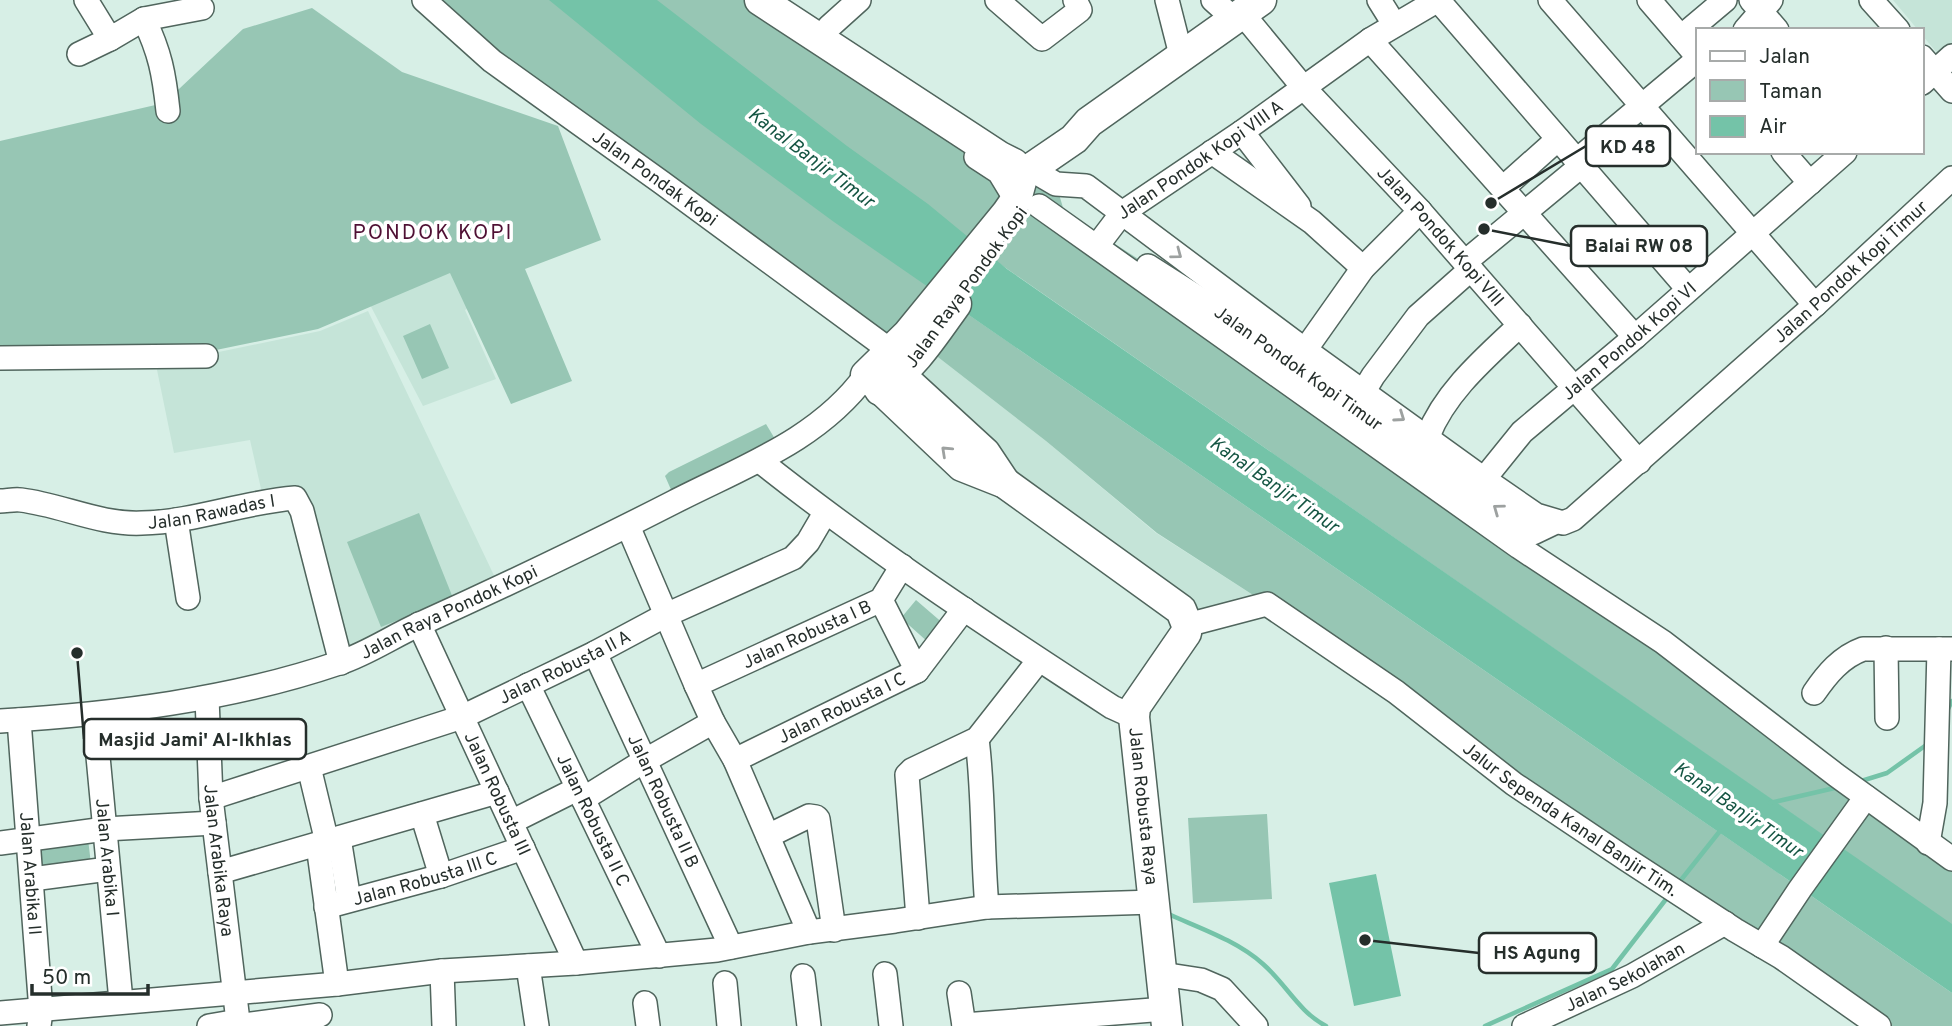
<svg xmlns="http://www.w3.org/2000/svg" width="1952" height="1026" viewBox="0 0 1952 1026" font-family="Overpass,sans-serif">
<rect width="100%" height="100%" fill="#d7efe6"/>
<path fill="#c5e4d8" d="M1893 0H1952V51L1943 60 1922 35V30H1918Z
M457 259 478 304 465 310 496 379 423 406 367 299Z
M368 311 500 588 340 655 301 497 264 502 250 440 174 453 156 365 320 331Z
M925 347 1046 441 1156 533 1267 604 1187 625 1005 483 901 376Z"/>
<path fill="#97c6b4" d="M426 0H760L1023 174 891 351Z
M312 8 402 72 558 126 601 240 525 269 572 381 511 404 450 273 318 329 182 357 0 352V141L164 103 243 29Z
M1056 184 1064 211 1211 306 1519 547 1952 861V925L990 257 1030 200 1037 185Z
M953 304 1952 993V1026H1879L1267 604 1157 533 1046 441 925 347Z
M430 324 449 368 422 379 403 336Z
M766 424 781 449 676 501 665 476 669 472Z
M419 513 453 598 381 627 347 542Z
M916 600 945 625 929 643 901 618Z
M1267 814 1272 899 1193 903 1188 818Z
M88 839 91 864 42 869 40 844Z"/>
<path fill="#74c3a8" d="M549 0H657L847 146 928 204 1007 269 1952 924V993L834 222 701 124Z
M1376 874 1401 996 1354 1006 1329 883Z"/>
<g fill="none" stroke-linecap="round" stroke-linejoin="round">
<path stroke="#74c3a8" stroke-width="4.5" d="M1947 711 1952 701
M1858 782 1887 773 1929 743
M1770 803 1839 787
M1677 885 1720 831
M1166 913C1199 928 1236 940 1263 964 1286 984 1299 1012 1326 1026
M1485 1026 1612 969 1670 894"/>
<defs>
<g id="minor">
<path d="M86 0 110 39 144 19 202 8"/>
<path id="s1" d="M424 0 492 61 661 182 891 351"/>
<path d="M997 0 1042 39 1080 10 1075 0"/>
<path d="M1167 0 1181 55"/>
<path d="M1213 0 1233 18"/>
<path d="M1379 0 1394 24"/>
<path d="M1438 0 1688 289"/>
<path d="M1550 0 1815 305"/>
<path d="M1649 0 1698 57"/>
<path d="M1751 0 1777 30"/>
<path d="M1871 0 1898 30"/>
<path id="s2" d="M1242 13 1303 87 1420 211 1639 462"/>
<path d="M144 19C160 53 164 73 168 111"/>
<path d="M829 27 859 0"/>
<path d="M1745 30 1771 0"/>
<path d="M1681 37 1725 0"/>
<path d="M1370 40 1635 337"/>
<path d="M79 54 110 39"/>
<path d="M1922 57 1952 91"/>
<path d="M1922 83 1952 56"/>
<path d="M1242 132 1299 206"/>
<path d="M1212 152 1312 222 1363 268"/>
<path d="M1783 152 1810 183"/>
<path d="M976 157 999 172 1016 200"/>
<path d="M1576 161 1698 59"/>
<path id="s3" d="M1039 174 1056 184 1086 186 1305 350 1484 479 1536 515 1563 523 1573 519 1815 305 1952 178"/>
<path d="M1503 188 1558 139"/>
<path d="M1039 206 1519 547 1663 642 1836 775 1952 859"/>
<path id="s4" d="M1103 238 1122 213 1242 132 1370 40 1438 0"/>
<path d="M1465 262 1581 166"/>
<path id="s5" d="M1148 266 1211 306 1518 524 1533 533 1556 522"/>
<path d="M1305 350 1363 268 1420 211"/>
<path d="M0 358 206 356"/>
<path d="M1364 391 1373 376 1418 316 1471 269"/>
<path d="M1428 436C1445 392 1485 358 1520 325"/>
<path d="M760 461C872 550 992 629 1112 707L1134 717"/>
<path id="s6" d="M1484 479 1522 432 1635 337 1845 152"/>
<path id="s7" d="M0 501C7 501 14 499 21 500 62 505 100 525 142 523 194 522 243 502 295 498L302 511 341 663"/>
<path d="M176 520 188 598"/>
<path d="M628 526 696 685 713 722 735 760 809 932"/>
<path d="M881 600 917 671"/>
<path id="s8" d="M419 624 576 963"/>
<path id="s9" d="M1187 625 1267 604 1396 692 1514 784 1626 859 1735 930 1781 957 1879 1026"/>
<path d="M1886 648 1887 718"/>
<path id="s10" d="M595 653 731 947"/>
<path id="s11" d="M528 685 659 956"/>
<path id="s12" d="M696 685 881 600 902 566"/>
<path d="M1814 693C1827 674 1841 657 1863 649H1952"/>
<path id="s13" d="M207 698 211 798 238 1021"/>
<path id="s14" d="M94 714 121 1001"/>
<path id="s15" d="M19 720 41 1011 39 1026"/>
<path id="s16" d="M0 721C114 714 230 700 339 663 367 654 393 636 420 624 506 585 590 545 674 502 742 467 819 440 866 375"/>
<path d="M977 739C984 794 982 851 987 907"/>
<path id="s17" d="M735 760 917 671 964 609"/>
<path d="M309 767 327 842"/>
<path id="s18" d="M211 798 462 717 595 653 666 615 793 558 808 542 825 513"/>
<path d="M583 799 644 761 713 722"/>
<path d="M422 814 441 876"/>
<path d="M511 822 577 789"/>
<path d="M768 836 809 816 816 817 818 819 834 930"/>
<path d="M339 838 349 900"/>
<path d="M0 843 105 829 214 823"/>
<path d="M1928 843 1935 803 1939 649"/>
<path d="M318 845 337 984"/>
<path d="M220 872 497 792"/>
<path d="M32 879 108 869"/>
<path id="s19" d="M326 907 441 876 523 848"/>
<path d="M918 918 907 775 912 770 977 739 1039 660"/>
<path d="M1762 946 1800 889 1866 797"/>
<path d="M528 966 537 1026"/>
<path d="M442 971 444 1026"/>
<path d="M885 974 891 1026"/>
<path d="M1162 974 1201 980 1222 989 1256 1026"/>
<path d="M803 976 809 1026"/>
<path d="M725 983 729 1026"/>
<path d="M959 993 964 1026"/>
<path d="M645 1003 648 1026"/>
<path d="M0 1013 337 984 442 971 576 963 717 950 809 932 895 921 987 907 1154 902"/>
<path d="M244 1025 320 1015"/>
<path d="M964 1025 1165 1009"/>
<path d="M209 1026 238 1021"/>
<path id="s20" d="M1524 1026 1632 976 1725 923"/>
</g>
<g id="major">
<path id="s21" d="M760 0 1000 157 1014 164 1023 174 1016 200 1007 213 908 334 866 375 962 466 1005 483 1181 610 1187 625 1186 633 1135 707 1134 717 1167 1026"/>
<path d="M1023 174 1074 139 1089 122 1261 0"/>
<path d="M893 357 901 376 985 453 1005 483"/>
<path d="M880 390C913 368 933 336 956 304"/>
</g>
</defs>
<use href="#minor" stroke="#50655d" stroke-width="26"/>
<use href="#major" stroke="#50655d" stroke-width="33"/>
<use href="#minor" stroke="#fff" stroke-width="23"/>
<use href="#major" stroke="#fff" stroke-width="30"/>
</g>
<defs><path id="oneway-chevron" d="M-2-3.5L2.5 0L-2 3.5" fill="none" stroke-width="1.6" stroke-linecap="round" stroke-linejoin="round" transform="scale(1.75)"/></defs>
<g stroke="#9da1a0">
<use href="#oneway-chevron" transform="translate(1177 254) rotate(37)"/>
<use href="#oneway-chevron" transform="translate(1400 417) rotate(35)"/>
<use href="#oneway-chevron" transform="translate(946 451) rotate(-137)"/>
<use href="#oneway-chevron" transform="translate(1498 509) rotate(-144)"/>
</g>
<g text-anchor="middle" stroke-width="7" stroke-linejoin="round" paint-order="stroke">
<g font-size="18" fill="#252e2b" stroke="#fff">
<text dy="6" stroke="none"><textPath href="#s4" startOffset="126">Jalan Pondok Kopi VIII A</textPath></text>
<text dy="6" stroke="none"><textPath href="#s1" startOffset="292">Jalan Pondak Kopi</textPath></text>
<text dy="6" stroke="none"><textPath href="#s2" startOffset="299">Jalan Pondok Kopi VIII</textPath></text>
<text dy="6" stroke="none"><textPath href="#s3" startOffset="1018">Jalan Pondok Kopi Timur</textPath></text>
<text transform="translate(966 287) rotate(-54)" y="6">Jalan Raya Pondok Kopi</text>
<text dy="6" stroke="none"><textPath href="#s6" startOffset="201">Jalan Pondok Kopi VI</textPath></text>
<text dy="6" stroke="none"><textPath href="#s5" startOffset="182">Jalan Pondok Kopi Timur</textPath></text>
<text dy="6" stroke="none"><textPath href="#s7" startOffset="215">Jalan Rawadas I</textPath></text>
<text dy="6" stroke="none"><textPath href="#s16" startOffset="466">Jalan Raya Pondok Kopi</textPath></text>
<text dy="6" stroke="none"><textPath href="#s12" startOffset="122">Jalan Robusta I B</textPath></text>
<text dy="6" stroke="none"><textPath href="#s18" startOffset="378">Jalan Robusta II A</textPath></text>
<text dy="6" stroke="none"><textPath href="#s17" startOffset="119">Jalan Robusta I C</textPath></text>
<text dy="6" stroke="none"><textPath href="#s8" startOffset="187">Jalan Robusta III</textPath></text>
<text dy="6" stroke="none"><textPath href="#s10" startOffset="163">Jalan Robusta II B</textPath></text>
<text dy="6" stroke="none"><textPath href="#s21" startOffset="1183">Jalan Robusta Raya</textPath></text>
<text dy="6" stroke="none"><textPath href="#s9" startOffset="455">Jalur Sependa Kanal Banjir Tim.</textPath></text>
<text dy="6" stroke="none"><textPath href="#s11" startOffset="150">Jalan Robusta II C</textPath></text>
<text dy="6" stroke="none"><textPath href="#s14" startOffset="144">Jalan Arabika I</textPath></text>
<text dy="6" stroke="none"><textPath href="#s13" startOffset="163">Jalan Arabika Raya</textPath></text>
<text dy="6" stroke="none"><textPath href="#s15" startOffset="154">Jalan Arabika II</textPath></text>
<text dy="6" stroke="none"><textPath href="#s19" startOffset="103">Jalan Robusta III C</textPath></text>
<text dy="6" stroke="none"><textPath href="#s20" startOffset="112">Jalan Sekolahan</textPath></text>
</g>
<g font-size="19" font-style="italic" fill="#155543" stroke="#fff">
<text transform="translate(812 157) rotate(37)" y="7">Kanal Banjir Timur</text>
<text transform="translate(1275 484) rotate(35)" y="7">Kanal Banjir Timur</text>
<text transform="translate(1739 809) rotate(35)" y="7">Kanal Banjir Timur</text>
</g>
<g font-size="21" letter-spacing="2" fill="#4f1034" stroke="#fff">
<text x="433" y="239">PONDOK KOPI</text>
</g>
</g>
<path fill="none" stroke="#252e2b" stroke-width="2.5" d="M1491 203L1586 146M1484 229L1571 246M77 653L84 739M1365 940L1479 953"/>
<g fill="#252e2b" stroke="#fff" stroke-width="2.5">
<circle cx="1491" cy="203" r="7"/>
<circle cx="1484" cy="229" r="7"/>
<circle cx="77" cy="653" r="7"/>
<circle cx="1365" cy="940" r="7"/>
</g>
<g fill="#fff" stroke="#252e2b" stroke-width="2.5">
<rect x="1586" y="126" width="84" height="40" rx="7"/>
<rect x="1571" y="226" width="136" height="40" rx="7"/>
<rect x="84" y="719" width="222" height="40" rx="7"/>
<rect x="1479" y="933" width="117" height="40" rx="7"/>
</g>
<g font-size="19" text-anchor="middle" font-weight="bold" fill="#252e2b">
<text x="1628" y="153">KD 48</text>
<text x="1639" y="252">Balai RW 08</text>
<text x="195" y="746">Masjid Jami' Al-Ikhlas</text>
<text x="1537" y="959">HS Agung</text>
</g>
<rect x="1696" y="28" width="228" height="126" fill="#ffffff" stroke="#a8abaa" stroke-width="2"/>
<rect x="1710" y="51" width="35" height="10" fill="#ffffff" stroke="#a8abaa" stroke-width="2"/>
<text x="1759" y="63" font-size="21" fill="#252e2b">Jalan</text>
<rect x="1710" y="80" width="35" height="21" fill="#97c6b4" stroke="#a8abaa" stroke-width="2"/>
<text x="1759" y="98" font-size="21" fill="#252e2b">Taman</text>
<rect x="1710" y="116" width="35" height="21" fill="#74c3a8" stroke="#a8abaa" stroke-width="2"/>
<text x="1759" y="133" font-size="21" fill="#252e2b">Air</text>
<path d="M32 984v10h116v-10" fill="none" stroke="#252e2b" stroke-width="3.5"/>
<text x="42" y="984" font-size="21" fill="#252e2b" stroke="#ffffff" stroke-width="5" paint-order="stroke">50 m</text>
</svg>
